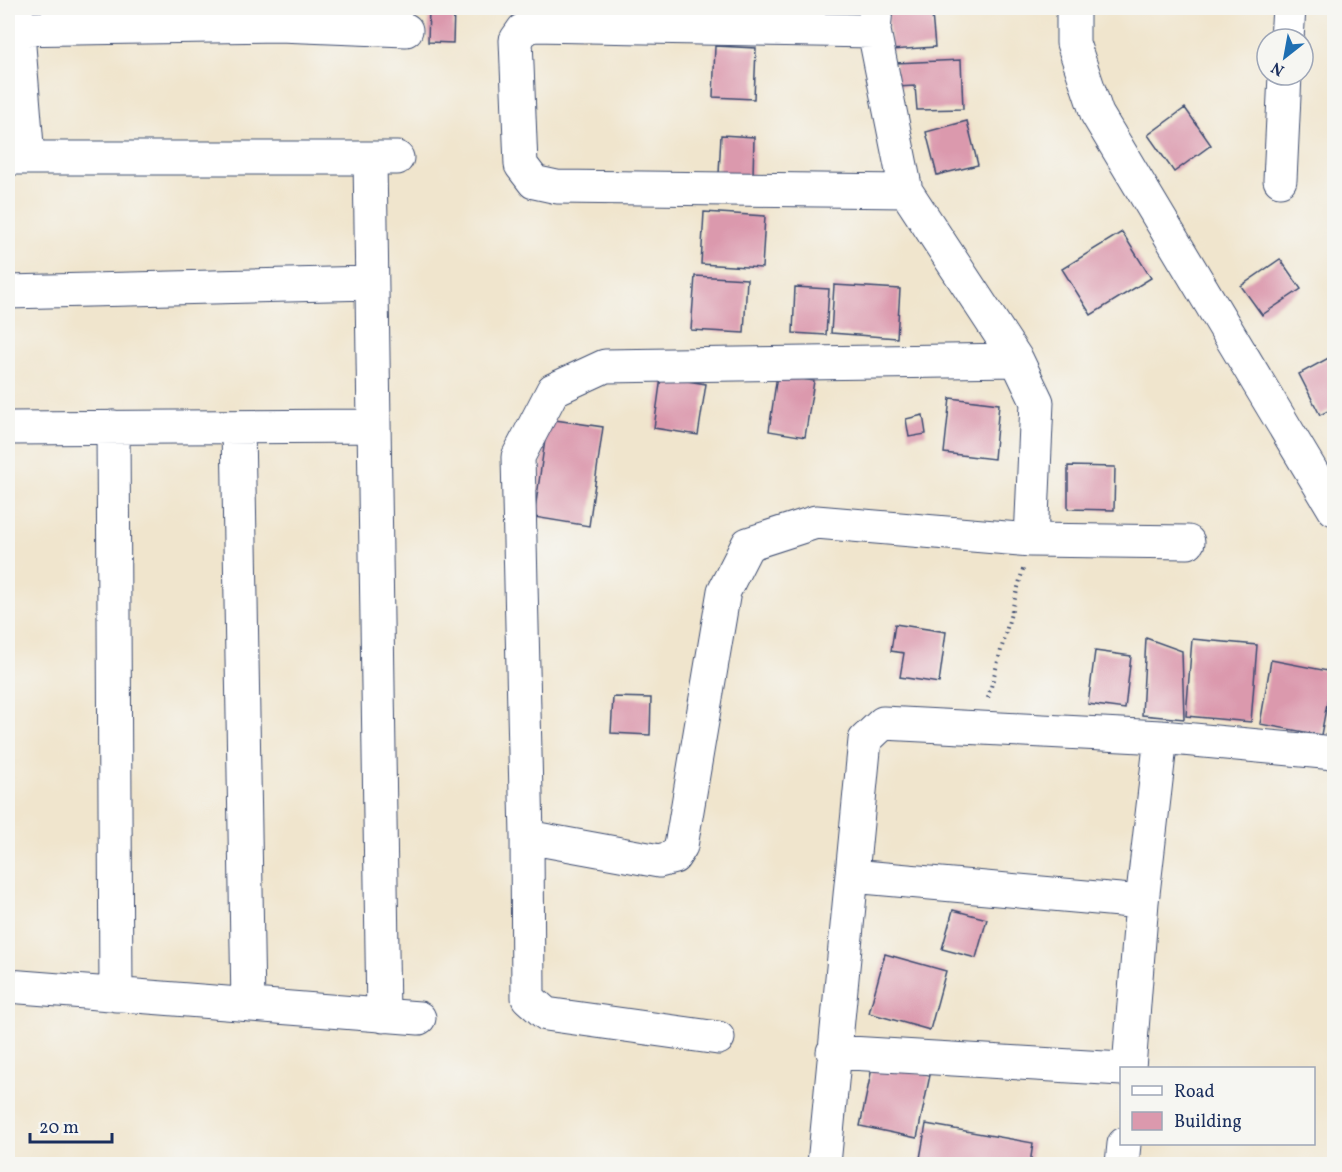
<svg xmlns="http://www.w3.org/2000/svg" width="1342" height="1172" viewBox="0 0 1342 1172" font-family="Vollkorn,serif">
<rect width="100%" height="100%" fill="#f6f6f2"/>
<filter id="ink" filterUnits="userSpaceOnUse"><feTurbulence type="fractalNoise" baseFrequency=".0167" numOctaves="2"/><feDisplacementMap in="SourceGraphic" scale="12" xChannelSelector="R" yChannelSelector="G"/><feConvolveMatrix kernelMatrix="1 2 1 2 8 2 1 2 1" color-interpolation-filters="sRGB"/></filter>
<filter id="wash" filterUnits="userSpaceOnUse"><feTurbulence type="fractalNoise" baseFrequency=".008" numOctaves="4" result="noise"/><feDisplacementMap in="SourceGraphic" scale="24" xChannelSelector="R" yChannelSelector="G"/><feGaussianBlur stdDeviation="1.35" result="paint"/><feColorMatrix in="noise" values="0 0 0 0 0 0 0 0 0 0 0 0 0 0 0 0 0 1.4 0 .05"/><feComposite in="paint" operator="in"/></filter>
<g filter="url(#wash)">
<rect width="100%" height="100%" fill="#f0e5cd"/>
<g id="blocks">
<path fill="#db99ad" d="M429 8H454L453 43 428 42Z
M717 8H746L745 15 717 14Z
M770 8H833V17L770 13Z
M887 8H916V15L932 14 935 47 891 50Z
M715 46 756 48 754 99 713 97Z
M961 60 963 109 917 110 915 86 896 87 895 63Z
M1185 108 1211 145 1174 172 1148 135Z
M967 121 978 165 937 175 926 132Z
M721 135 754 137 753 176 719 174Z
M704 212 765 216 762 268 701 264Z
M1122 232 1151 278 1091 315 1062 269Z
M1280 259 1301 289 1262 315 1241 286Z
M695 276 747 279 744 333 691 330Z
M834 285 900 289 897 338 831 333Z
M795 287 829 289 826 335 793 333Z
M1334 355V408L1320 415 1299 374Z
M777 375 814 381 805 437 769 431Z
M661 377 706 384 698 435 654 428Z
M950 398 999 404 994 459 944 453Z
M923 415 926 434 909 437 906 419Z
M548 419 603 427 589 526 534 517Z
M1068 466 1115 467 1114 510 1068 509Z
M895 624 946 632 939 683 900 677 904 653 891 651Z
M1146 638 1182 651 1184 719 1142 715Z
M1192 639 1257 645 1251 722 1186 716Z
M1095 651 1131 656 1125 709 1088 704Z
M1271 660 1333 672 1321 735 1260 724Z
M613 697 651 698 650 735 611 733Z
M953 910 987 919 976 958 942 949Z
M885 954 946 971 930 1030 869 1013Z
M873 1063 930 1075 917 1138 860 1126Z
M926 1124 1033 1143 1030 1164H919Z"/>
</g>
</g>
<g filter="url(#ink)">
<use href="#blocks" fill-opacity="0" stroke="#3b4a6f" stroke-width="1.5"/>
<g fill="none" stroke-linecap="round" stroke-linejoin="round">
<defs>
<path id="minor" d="M876 8 874 31 533 25 523 30 516 40 521 165 534 182 557 187 906 191 1017 360 605 366 553 390 518 457 527 837 659 861 674 857 681 846 724 591 748 544 816 522 1031 540 1188 542
M1073 8V43L1097 114 1334 509
M16 9 28 158
M279 25 406 30
M8 29 279 25 291 8
M874 31 906 191
M1287 39 1289 8
M8 158H397
M370 159 383 1016
M1280 180 1285 75
M8 292 371 283
M1017 360 1037 402 1031 540
M113 427 116 995
M238 427 248 1005
M8 428 373 426
M527 837 528 998 546 1014 718 1038
M852 876 1142 902
M8 986 419 1018
M833 1052 1122 1069
M1129 1068 1142 902 1161 737
M824 1164 865 740 883 723 1161 737 1334 753
M1122 1164 1124 1144"/>
</defs>
<use href="#minor" stroke="#3b4a6f" stroke-width="35"/>
<path stroke="#3b4a6f" stroke-width="4" stroke-dasharray="1.5 4.5" stroke-linecap="butt" d="M988 698 1023 569"/>
<use href="#minor" stroke="#fff" stroke-width="33"/>
</g>
</g>
<rect width="1342" height="1172" fill="none" stroke="#f6f6f2" stroke-width="30"/>
<rect x="1120" y="1067" width="195" height="78" fill="#f6f6f2" stroke="#9ea6b7" stroke-width="1.5"/>
<rect x="1132" y="1086" width="30" height="9" fill="#ffffff" stroke="#9ea6b7" stroke-width="1.5"/>
<text x="1174" y="1097" font-size="18" fill="#1b2f5e">Road</text>
<rect x="1132" y="1112" width="30" height="18" fill="#db99ad" stroke="#9ea6b7" stroke-width="1.5"/>
<text x="1174" y="1127" font-size="18" fill="#1b2f5e">Building</text>
<g transform="translate(1285 57) rotate(211)"><circle r="28" fill="#f6f6f2" stroke="#9ea6b7" stroke-width="1.5"/>
<path d="M0-4.5L10 22L0 15L-10 22Z" fill="#1f6fb2"/>
<text y="-9" font-size="16" font-weight="bold" text-anchor="middle" fill="#1b2f5e">N</text>
</g>
<path d="M30 1133v9h82v-9" fill="none" stroke="#1b2f5e" stroke-width="3"/>
<text x="39" y="1133" font-size="18" fill="#1b2f5e" stroke="#f6f6f2" stroke-width="4.5" paint-order="stroke">20 m</text>
</svg>
